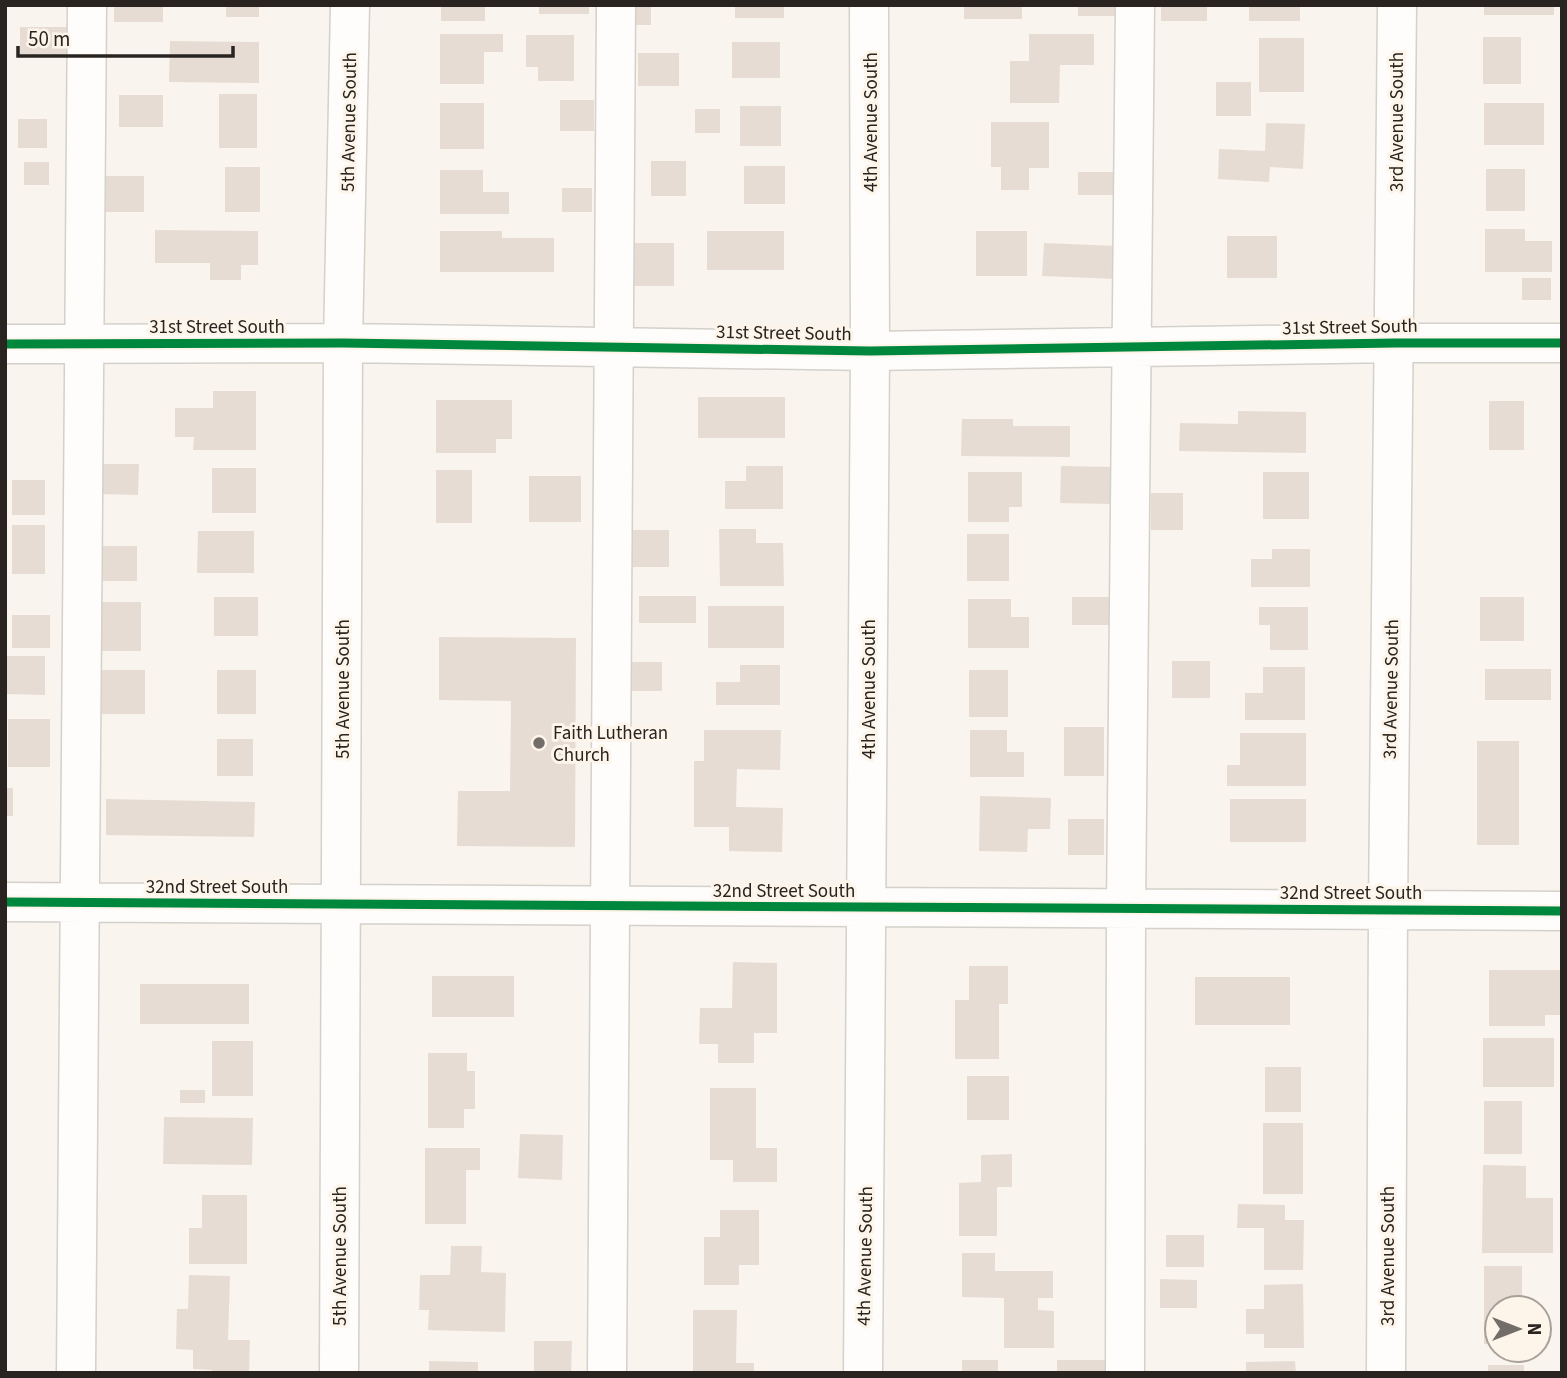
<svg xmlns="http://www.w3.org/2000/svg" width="1567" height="1378" viewBox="0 0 1567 1378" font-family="'Source Sans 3',sans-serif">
<rect width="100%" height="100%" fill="#f9f4ee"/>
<path fill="#e7dcd4" d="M114 5H163V22H114Z
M226 5H259V17H226Z
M441 5H485V21H441Z
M539 5H589V14H539Z
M629 5H651V25H629Z
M735 5H784V18H735Z
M964 5H1022V19H964Z
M1078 5H1119V16H1078Z
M1161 5H1207V21H1161Z
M1249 5H1300V21H1249Z
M1484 5H1554V15H1484Z
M20 27H72V55H20Z
M440 34H503V52H484V84H440Z
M1029 34H1094V65H1060L1059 103H1010V61H1029Z
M526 35H574V81H538V67H526Z
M1483 37H1521V84H1483Z
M1259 38H1304V92H1259Z
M170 41 259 42V83L169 82Z
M732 42H780V78H732Z
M638 53H679V86H638Z
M1216 82H1251V116H1216Z
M219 94H257V148H219Z
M119 95H163V127H119Z
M560 100H594V131H560Z
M440 103H484V149H440Z
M1484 103H1544V145H1484Z
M740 106H781V146H740Z
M695 109H720V133H695Z
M18 119H47V148H18Z
M991 122H1049V168H1029V190H1001V167H991Z
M1266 123 1305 124 1303 169 1270 167 1269 182 1218 179 1219 149 1265 151Z
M651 161H686V196H651Z
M24 162H49V185H24Z
M744 166H785V204H744Z
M225 167H260V212H225Z
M1486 169H1525V211H1486Z
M440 170H483V192H509V214H440Z
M1078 172H1114V195H1078Z
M106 176H144V212H106Z
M562 188H592V212H562Z
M1485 229H1525V241H1552V272H1485Z
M155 230 258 231V265H241V280H210V263H155Z
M440 231H502V238H554V272H440Z
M707 231H784V270H707Z
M976 231H1027V276H976Z
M1227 236H1277V278H1227Z
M629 243H674V286H629Z
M1044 243 1118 246 1117 279 1042 276Z
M1522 278H1551V300H1522Z
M213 391H256V450H193L194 437H175V408H213Z
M698 397H785V438H698Z
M436 400H512V439H496V453H436Z
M1489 401H1524V450H1489Z
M1238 411 1306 412V453L1179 451 1180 423 1238 424Z
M962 419H1013V426H1070V457L961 456Z
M99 464H139L138 495 99 494Z
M746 466H783V509H725V481H746Z
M1061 466 1114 467 1112 504 1060 503Z
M212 468H256V513H212Z
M436 470H472V523H436Z
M968 472H1022V507H1009V522H968Z
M1263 472H1309V519H1263Z
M529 476H581V522H529Z
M12 480H45V515H12Z
M1151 493H1183V530H1151Z
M12 525H45V574H12Z
M719 529H756V543H783L784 586H720Z
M624 530H669V567H624Z
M198 531H254V573H197Z
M967 534H1009V581H967Z
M101 546H137V581H101Z
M1272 549H1310V587H1251V559H1272Z
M639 596H696V623H639Z
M214 597H258V636H214Z
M1072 597H1118V625H1072Z
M1480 597H1524V641H1480Z
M968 599H1011V617H1029V648H968Z
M101 602H141V651H101Z
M708 606H784V648H708Z
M1259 607H1308V650H1270V625H1259Z
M12 615H50V648H12Z
M439 637 576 638 575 847 457 846 458 791H510L511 701 439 700Z
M5 656H45V695L5 694Z
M1172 661H1210V698H1172Z
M624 662H662V691H624Z
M740 665H780V705H716V682H740Z
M1263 667H1305V720H1245V693H1263Z
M1485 669H1551V700H1485Z
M102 670H145V714H102Z
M217 670H256V714H217Z
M969 670H1008V717H969Z
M8 719H50V767H8Z
M1064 727H1104V776H1064Z
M704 730H781L780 770 737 769 736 807 783 808 782 852 729 851V827H694V761H704Z
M970 730H1007V752H1024V777H970Z
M1240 733H1306V786H1227V765H1240Z
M217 739H253V776H217Z
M1477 741H1519V845H1477Z
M5 788H13V816H5Z
M980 796 1051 798 1050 829H1028L1027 852 979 851Z
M106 799 255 802 254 837 106 835Z
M1230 799H1306V842H1230Z
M1068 819H1104V855H1068Z
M733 962 777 963V1033H754V1063H718V1044H699L700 1008H732Z
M969 966H1008V1004H999V1059H955V1000H969Z
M1489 970H1562V1015H1545V1026H1489Z
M432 976H514V1017H432Z
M1195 977H1290V1025H1195Z
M140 984H249V1024H140Z
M1483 1038H1554V1087H1483Z
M212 1041H253V1096H212Z
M428 1053H467V1071H475V1109H464V1128H428Z
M1265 1067H1301V1112H1265Z
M967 1076H1009V1120H967Z
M710 1088H756V1148H777V1182H733V1160H710Z
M180 1090H205V1103H180Z
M1484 1101H1522V1154H1484Z
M164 1117 253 1118 252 1165 163 1164Z
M1263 1123H1303V1194H1263Z
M520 1134 563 1135 562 1180 518 1178Z
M425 1148H480V1170H466V1224H425Z
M1012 1154V1187H997V1236H959V1183L981 1182V1155Z
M1483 1165 1526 1166V1198H1553V1253H1482Z
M202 1195H247V1264H189V1228H202Z
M1238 1204 1285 1205V1220H1304L1303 1270H1264V1228H1237Z
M720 1210H759V1265H739V1285H704V1237H720Z
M1166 1235H1204V1267H1166Z
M451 1246H482L481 1272 506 1273 505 1332 428 1330 429 1310H419L420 1275H450Z
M962 1253H995V1271H1053V1298H1038V1310L1054 1311V1348H1004V1298L962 1297Z
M1484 1266H1522V1308H1497V1344H1484Z
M189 1275 230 1276 228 1340H250L249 1373H212V1370L193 1369V1350L176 1349 177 1309H188Z
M1160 1279 1197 1280V1308H1160Z
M1303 1284 1304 1348H1264V1334H1246V1309H1264V1285Z
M693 1310H737L736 1363H754V1373H693Z
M534 1341H572L571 1373H534Z
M962 1360H998V1373H962Z
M1057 1360H1111V1373H1057Z
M429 1361 478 1362V1373H429Z
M1295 1361 1296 1373H1246V1362Z
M1488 1365H1524V1373H1488Z"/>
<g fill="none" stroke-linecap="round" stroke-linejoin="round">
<defs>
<path id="minor" d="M5 344 343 343 870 351 1395 343H1562
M5 902 1562 911
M76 1373 87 5
M339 1373 343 343 350 5
M607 1373 616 5
M863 1373 870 351 869 5
M1125 1373 1126 908 1135 5
M1386 1373 1388 909 1397 5"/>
</defs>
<use href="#minor" stroke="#d4d0ca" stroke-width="41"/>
<use href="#minor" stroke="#fefdfc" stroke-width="38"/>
<defs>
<path id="cycleway" d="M5 344 343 343 870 351 1395 343H1562
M5 902 1562 911"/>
</defs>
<use href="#cycleway" stroke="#fdf4ea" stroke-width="13"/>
<use href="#cycleway" stroke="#00873e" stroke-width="9"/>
</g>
<circle fill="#726d68" stroke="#fdf4ea" stroke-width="2.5" cx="539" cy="743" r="7"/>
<g text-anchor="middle" stroke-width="6" stroke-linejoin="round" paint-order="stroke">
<g font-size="19" fill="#292420" stroke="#fdf4ea">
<text transform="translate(348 122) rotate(-89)" y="7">5th Avenue South</text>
<text transform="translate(870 122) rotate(-90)" y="7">4th Avenue South</text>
<text transform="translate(1396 122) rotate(-90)" y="7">3rd Avenue South</text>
<text x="217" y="333">31st Street South</text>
<text transform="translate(1350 326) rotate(-1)" y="7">31st Street South</text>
<text transform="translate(784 332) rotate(1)" y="7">31st Street South</text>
<text transform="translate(342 689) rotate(-90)" y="7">5th Avenue South</text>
<text transform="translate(868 689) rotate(-90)" y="7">4th Avenue South</text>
<text transform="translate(1390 689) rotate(-89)" y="7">3rd Avenue South</text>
<text x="217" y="893">32nd Street South</text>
<text x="784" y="897">32nd Street South</text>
<text x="1351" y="899">32nd Street South</text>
<text transform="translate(339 1256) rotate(-90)" y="7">5th Avenue South</text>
<text transform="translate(864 1256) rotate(-89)" y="7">4th Avenue South</text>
<text transform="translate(1387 1256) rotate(-90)" y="7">3rd Avenue South</text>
</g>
<g font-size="19" fill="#292420" stroke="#fdf4ea" text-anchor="start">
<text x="553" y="739">Faith Lutheran<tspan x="553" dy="22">Church</tspan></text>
</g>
</g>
<rect width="1567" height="1378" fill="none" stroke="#292420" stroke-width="14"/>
<g transform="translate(1518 1329) rotate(90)"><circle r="33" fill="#fdf4ea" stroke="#a8a199" stroke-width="2"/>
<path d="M0-5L12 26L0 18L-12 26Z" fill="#726d68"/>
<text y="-10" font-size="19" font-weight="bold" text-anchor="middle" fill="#292420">N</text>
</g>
<path d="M18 46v10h215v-10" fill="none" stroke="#292420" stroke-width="3.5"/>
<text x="28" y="46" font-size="21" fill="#292420" stroke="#fdf4ea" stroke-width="5" paint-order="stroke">50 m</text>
</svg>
